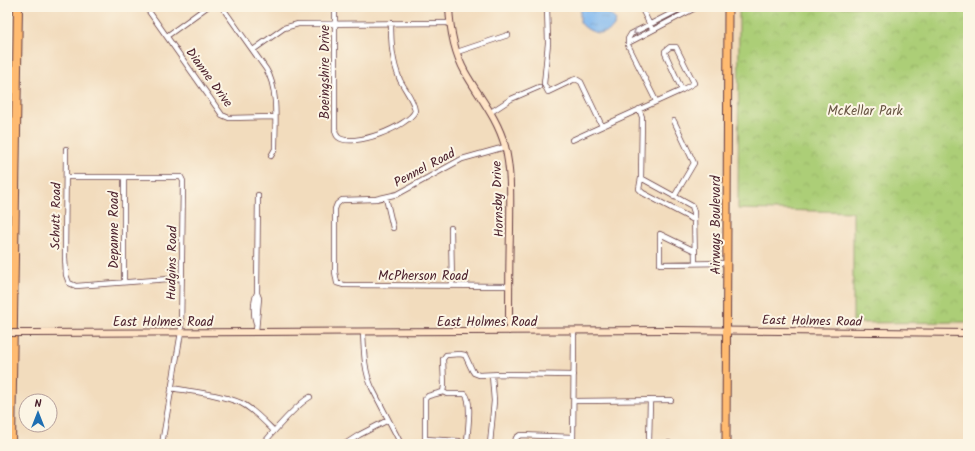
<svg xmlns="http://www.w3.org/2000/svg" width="975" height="451" viewBox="0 0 975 451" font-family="Kalam,sans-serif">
<defs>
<pattern id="park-crowns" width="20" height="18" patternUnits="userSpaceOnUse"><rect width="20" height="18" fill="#acce77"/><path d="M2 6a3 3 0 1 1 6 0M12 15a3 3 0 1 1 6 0" fill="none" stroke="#96b067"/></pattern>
<pattern id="water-ripples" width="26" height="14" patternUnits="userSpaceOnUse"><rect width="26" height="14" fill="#7fb8f0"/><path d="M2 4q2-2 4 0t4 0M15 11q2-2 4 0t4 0" fill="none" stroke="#6a95c3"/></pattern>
</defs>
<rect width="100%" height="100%" fill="#fcf5e5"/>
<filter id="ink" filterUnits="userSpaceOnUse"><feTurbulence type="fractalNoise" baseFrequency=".025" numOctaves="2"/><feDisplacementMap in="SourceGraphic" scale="8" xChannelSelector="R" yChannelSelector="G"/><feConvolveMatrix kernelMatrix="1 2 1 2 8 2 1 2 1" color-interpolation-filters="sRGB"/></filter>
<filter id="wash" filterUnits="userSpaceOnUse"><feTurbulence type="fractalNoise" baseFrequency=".012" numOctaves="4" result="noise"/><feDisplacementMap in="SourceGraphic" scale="16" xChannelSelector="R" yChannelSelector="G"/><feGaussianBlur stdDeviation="0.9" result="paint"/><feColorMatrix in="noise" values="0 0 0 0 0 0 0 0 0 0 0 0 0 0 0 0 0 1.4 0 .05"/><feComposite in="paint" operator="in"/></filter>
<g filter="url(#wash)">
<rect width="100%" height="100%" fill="#f2dcbd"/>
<path fill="url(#park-crowns)" stroke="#7b7651" d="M739 7H968V322L853 323V212L738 209Z"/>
<path fill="url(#water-ripples)" stroke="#646c8e" d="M583 7H605L603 10 607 13 611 15 616 20C613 38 590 36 580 22V12Z"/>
</g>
<g filter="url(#ink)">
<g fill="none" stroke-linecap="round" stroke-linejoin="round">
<defs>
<path id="street" d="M222 7 266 69C279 89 275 125 275 149L271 156
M335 7V128C335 131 336 135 338 137 352 149 409 126 415 111 414 100 405 90 400 80 392 61 391 43 391 23
M547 7 548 43 544 84 548 92 573 80 576 79 581 82 602 126
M641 7 651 27
M148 10 222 115 229 118 274 117
M167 36 207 7
M628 43 697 7
M253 50 284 28 298 24 451 23
M457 52 508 35
M656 101 628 45V39L631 34 684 7
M639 109 642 117 641 178 692 206 694 212 695 263
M491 112 511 99 539 87
M572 140 682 90 694 83 676 47H670L665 51V53L682 90
M505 147 462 159 398 194 376 199 342 200 337 204 335 209V272L337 283 344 285 510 286
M66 149 65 257 66 275 69 283 76 286 182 278
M66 177H181L183 181 181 332 162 444
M641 178 639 189 643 193 694 220
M674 197 694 163 674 121
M386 198 393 228
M451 228 452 286
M695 251 660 234V264L728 263
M124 282V177
M256 323C253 314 253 302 257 293
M256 331 259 298 257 293 258 195
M363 332C364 352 364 370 372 388L401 444
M171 388C194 392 219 394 241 403 253 409 264 421 274 431
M443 392 447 394H465C473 401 467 433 467 444
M574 401 671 400
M425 439 459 441
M649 443 650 400
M263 444C274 431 296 405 310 397
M345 444 359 435 388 420
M425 444V399L428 396 443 392 444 386 443 359 446 355 460 354 465 355 472 370 474 373 479 375 502 374 574 375
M490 444 494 401 492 375
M514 444 516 438 520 435 573 437
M573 444 574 331
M647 444 669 443"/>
<path id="secondary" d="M449 7C450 29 454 52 465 72 479 97 497 117 505 146 512 174 510 203 510 231 509 265 509 298 509 331
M31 333 675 330 968 333"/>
<path id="primary" d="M726 444 728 7"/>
<path id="highway" d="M11 444 18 7"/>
</defs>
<use href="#street" stroke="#633b41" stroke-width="6"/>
<use href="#secondary" stroke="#633b41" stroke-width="8"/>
<use href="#primary" stroke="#633b41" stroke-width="9"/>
<use href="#highway" stroke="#633b41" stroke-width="10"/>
<use href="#street" stroke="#fff" stroke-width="4.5"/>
<use href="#secondary" stroke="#ffe4c6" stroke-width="6"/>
<use href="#primary" stroke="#ffbb71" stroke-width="7"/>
<use href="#highway" stroke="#ffbb71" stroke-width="8"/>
<defs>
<path id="secondary-bridge" d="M7 333H31"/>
</defs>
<use href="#secondary-bridge" stroke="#633b41" stroke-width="8" stroke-linecap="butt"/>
<use href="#secondary-bridge" stroke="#ffe4c6" stroke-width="6"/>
</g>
<defs><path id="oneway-chevron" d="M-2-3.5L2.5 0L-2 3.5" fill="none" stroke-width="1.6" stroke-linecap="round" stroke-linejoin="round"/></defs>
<use stroke="#ae9aa0" href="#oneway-chevron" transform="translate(636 32) rotate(149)"/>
</g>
<g text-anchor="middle" stroke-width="4" stroke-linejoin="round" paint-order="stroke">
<g font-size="13" fill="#4a1f2b" stroke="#fcf5e5">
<text transform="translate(324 72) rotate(-90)" y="5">Boeingshire Drive</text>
<text transform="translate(210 77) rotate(54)" y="5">Dianne Drive</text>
<text transform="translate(424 167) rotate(-28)" y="5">Pennel Road</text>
<text transform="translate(497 199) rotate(-92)" y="5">Hornsby Drive</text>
<text transform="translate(55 216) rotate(-89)" y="5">Schutt Road</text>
<text transform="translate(715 225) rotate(-90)" y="5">Airways Boulevard</text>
<text transform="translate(113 230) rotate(-90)" y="5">Depanne Road</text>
<text transform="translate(171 263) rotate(-89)" y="5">Hudgins Road</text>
<text x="423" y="280">McPherson Road</text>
<text transform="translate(812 320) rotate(1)" y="5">East Holmes Road</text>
<text x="163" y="326">East Holmes Road</text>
<text x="487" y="326">East Holmes Road</text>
</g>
<g font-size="13" fill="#675442" stroke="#fcf5e5">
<text x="865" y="115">McKellar Park</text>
</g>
</g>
<rect width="975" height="451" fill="none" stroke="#fcf5e5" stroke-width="24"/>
<g transform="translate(38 413)"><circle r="19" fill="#fcf5e5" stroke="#b59f9b"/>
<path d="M0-3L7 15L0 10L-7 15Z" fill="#1f6fb2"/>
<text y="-6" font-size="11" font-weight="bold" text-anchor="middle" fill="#4a1f2b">N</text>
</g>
</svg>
